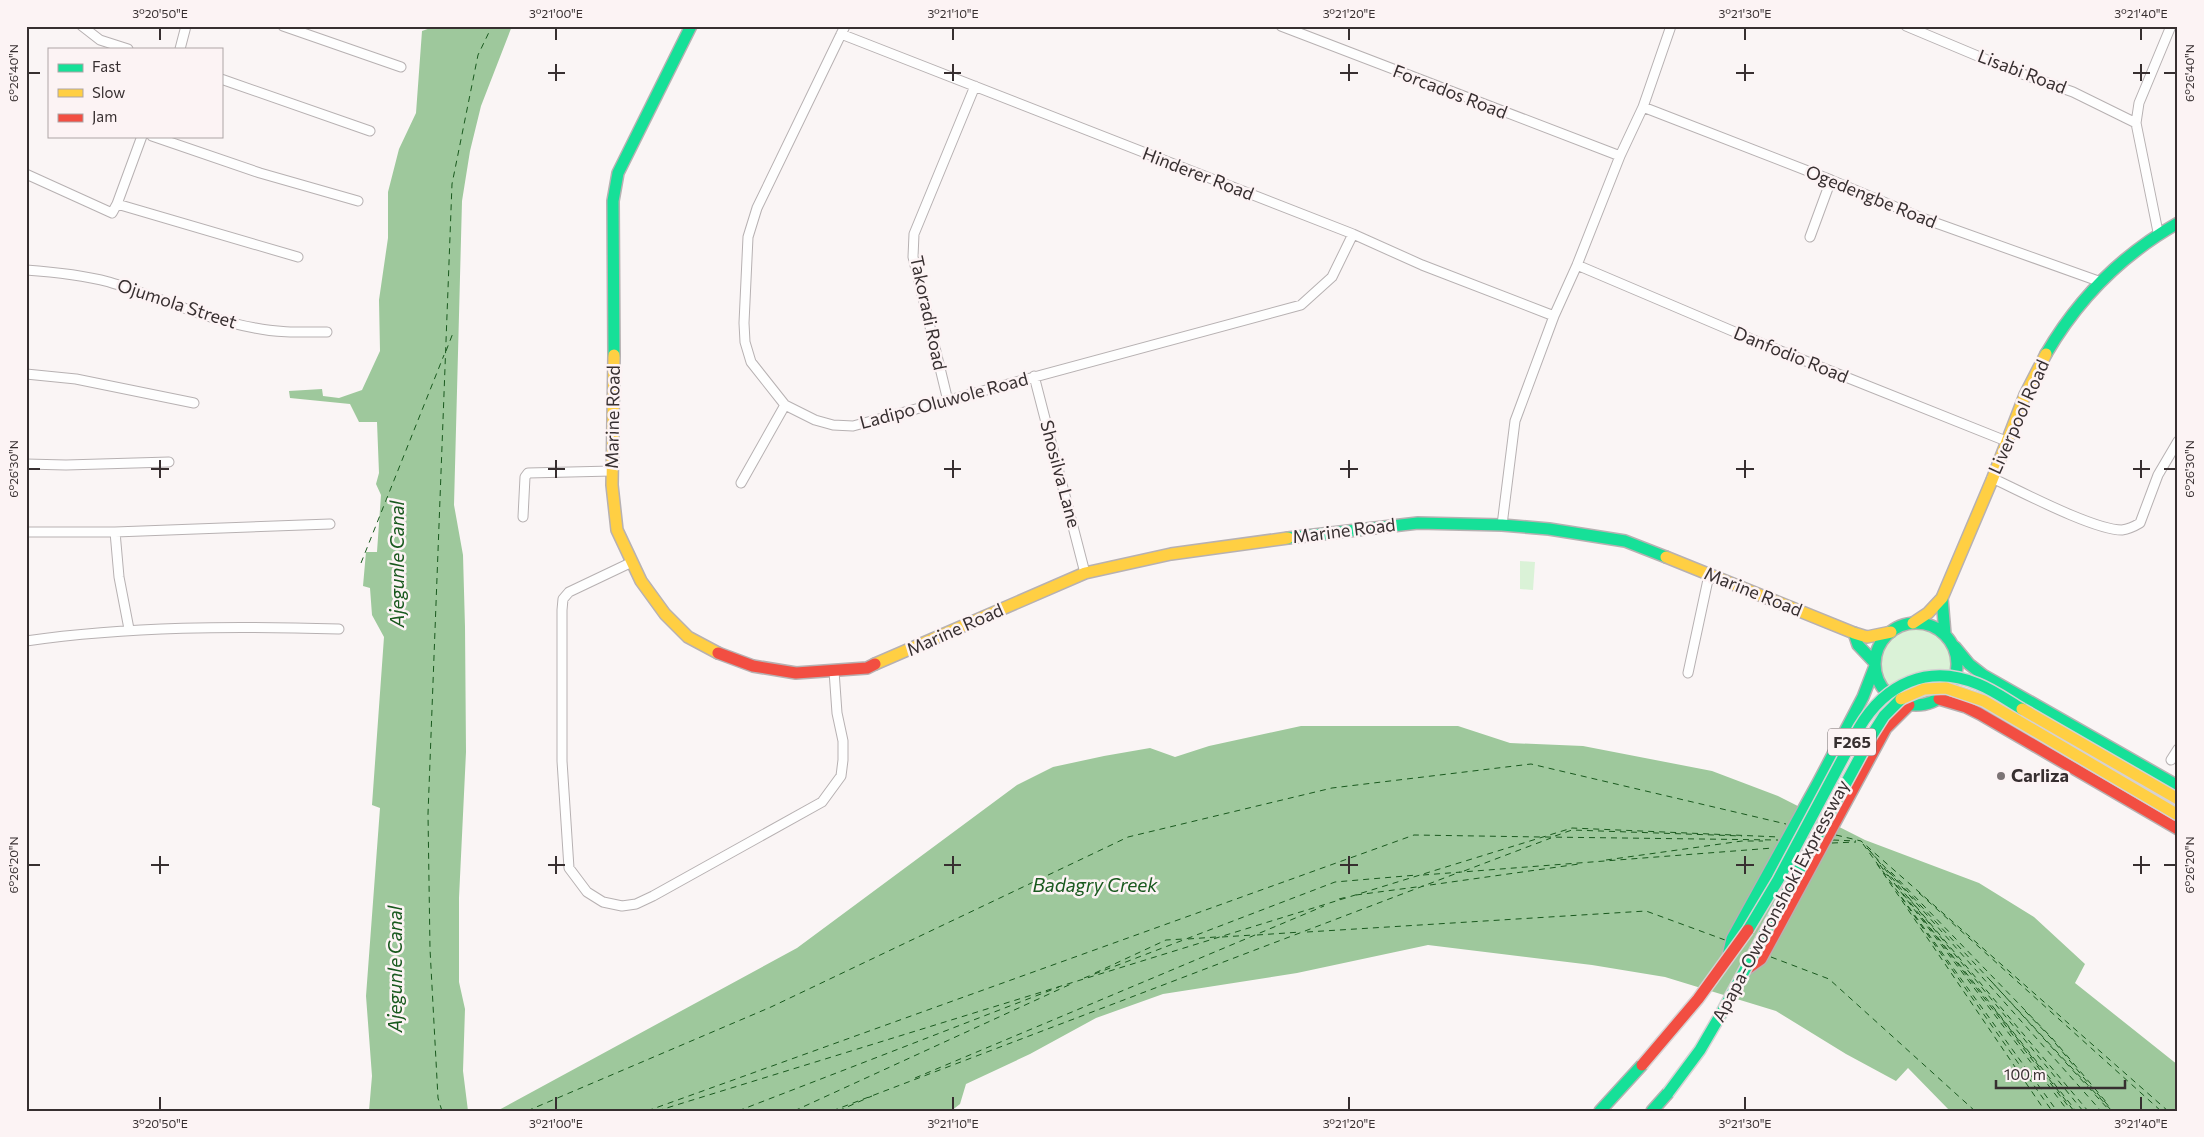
<svg xmlns="http://www.w3.org/2000/svg" width="2204" height="1137" viewBox="0 0 2204 1137" font-family="Commissioner,sans-serif">
<rect width="100%" height="100%" fill="#faf5f5"/>
<path fill="#daf2d7" d="M1520 561 1535 562 1533 590 1520 589Z
M1880 663a36 36 0 1 1 72 0a36 36 0 1 1-72 0Z"/>
<path fill="#9ec89c" d="M436 26H512L481 106 470 151 462 201 454 505 463 555 465 627 466 752 459 898V982L465 1009 463 1071 468 1111H369L372 1076 366 996 380 808 372 805 384 637 372 615 370 588 363 586 366 552H377L381 495 376 484 379 473 377 422H359L350 404 290 398 289 391 322 389 323 396 339 398 362 390 380 351 379 300 388 238V192L399 149 416 113 422 31Z
M1301 726H1458L1510 743 1583 746 1712 771 1778 796 1865 840 1979 883 2034 917 2085 964 2075 983 2178 1065V1111H1950L1908 1068 1896 1081 1846 1054 1776 1011 1665 977 1592 965 1428 945 1297 973 1163 994 1096 1018 1030 1054 966 1084 960 1104 951 1111H497L797 948 1017 785 1053 767 1104 756 1150 748 1175 757 1209 746Z"/>
<g fill="none" stroke-linecap="round" stroke-linejoin="round">
<path stroke="#19591e" stroke-width="1" stroke-dasharray="6 5" stroke-linecap="butt" d="M446 351 453 333
M361 563 444 355
M1836 835 1861 841 2168 1111
M1555 836 1572 830 1742 836
M1545 837 1778 840
M1833 840 1856 841
M1832 843 1856 842
M1863 844 2057 1111
M1867 848 2112 1111
M1870 851 2083 1111
M1606 860 1742 841H1763
M1877 864 2045 1111
M1880 865 1888 876
M1887 870 2101 1111
M1464 871 1551 838
M1891 872 2052 1038 2107 1103
M1423 875 1773 848
M1888 875 1895 884
M1894 883 2068 1111
M1430 885 1579 864
M1896 885 2076 1111
M1919 893 2161 1111
M1356 895 1424 886
M1901 897 2052 1111
M1908 897 2088 1111
M1339 899 1347 897
M1922 918 2072 1111
M1307 932 1646 911 1725 940
M1257 935 1301 932
M1222 937 1253 935
M1188 939 1216 937
M1771 957 1829 979 1975 1111
M1095 973 1166 940 1184 939
M1084 978 1335 882 1417 875
M1991 981 2110 1111
M1995 1010 2074 1111
M2025 1011 2051 1038 2093 1089
M915 1078 1324 906
M2097 1093 2113 1111
M442 1111 438 1098 430 949 428 814 452 184 478 55 492 26
M527 1111 771 1007 1128 837 1332 788 1531 764 1786 824
M647 1111 1414 835 1541 837
M657 1111 1572 828 1779 837
M738 1111 1059 987
M794 1111 1071 984
M832 1111 1460 872
M838 1111 872 1096"/>
<defs>
<path id="street" d="M82 26 100 40 128 49
M283 26 401 67
M845 26 757 208 748 237 744 323 745 342 751 362 785 405 815 420 833 425 853 426 1301 305 1332 277 1353 234
M1281 26 1620 156
M1906 26 2011 70 2073 92 2136 123
M841 34 1353 234 1422 265 1554 316
M180 49 186 26
M221 79 370 131
M1643 107 1831 180 1922 218 2101 282
M152 136 260 173 358 201
M26 174 112 213 117 204 298 257
M117 204 142 136
M2158 232 2136 123 2139 103 2171 26
M1810 237 1831 180
M1577 265 1763 344 2006 441
M26 270C54 272 82 275 109 282 158 297 205 319 255 328 279 333 303 332 327 332
M26 374 76 379 194 403
M1034 376 1085 573
M948 401 913 257 914 234 975 86
M26 464 66 465 169 462
M1992 478C2022 492 2094 530 2122 530 2129 529 2135 526 2140 523L2158 475 2178 441
M741 483 785 405
M523 517 525 477 528 473 612 471
M1502 525 1515 421 1554 316 1577 265 1620 156 1643 107 1671 26
M26 532H115L330 524
M115 532 119 577 129 629
M630 563 569 592 563 599 562 610V761L569 868 587 892 603 902 622 906 636 904 653 896 822 802 841 776 843 760V741L837 713 834 671
M26 641C130 626 235 626 339 629
M1688 673 1709 575
M2171 760 2178 749"/>
<path id="fast" d="M2046 354C2078 299 2123 254 2178 223
M614 355 613 201 618 173 691 26
M1288 538 1418 523 1502 525 1549 529 1625 541 1666 557
M1942 598 1945 634
M1875 664a41 41 0 1 1 82 0a41 41 0 1 1-82 0Z
M1854 633 1858 645 1875 663
M1955 647 1969 664 1983 675 2178 786
M1727 960 1732 939 1818 783 1863 697 1875 666
M1600 1111 1642 1065
M1652 1111 1668 1093"/>
<path id="slow" d="M614 355 612 485 617 530 641 581 665 614 688 637 718 653
M1666 557 1854 633 1867 637 1891 632
M1913 623 1928 613 1942 598 1992 480 2025 395 2046 354
M875 664 1085 573 1171 554 1288 538"/>
<path id="jam" d="M718 653 753 666 796 673 867 668 875 664
M1939 699 1966 707 1980 714 2178 829
M1744 971 1761 959 1886 728 1909 705"/>
</defs>
<use href="#street" stroke="#b7b1b2" stroke-width="11"/>
<use href="#fast" stroke="#b7b1b2" stroke-width="14"/>
<use href="#slow" stroke="#b7b1b2" stroke-width="14"/>
<use href="#jam" stroke="#b7b1b2" stroke-width="14"/>
<use href="#street" stroke="#fefefe" stroke-width="9"/>
<use href="#fast" stroke="#16e098" stroke-width="11"/>
<use href="#slow" stroke="#ffcf43" stroke-width="11"/>
<use href="#jam" stroke="#f24e42" stroke-width="11"/>
<defs>
<path id="fast-bridge" d="M1748 930 1778 880 1859 728C1885 684 1928 663 1978 684 1993 690 2007 700 2022 709
M1668 1093 1700 1050 1721 1014 1872 735 1884 716 1901 699"/>
<path id="slow-bridge" d="M1901 699 1924 689 1946 688 1984 701 2178 815
M2022 709 2178 799"/>
<path id="jam-bridge" d="M1642 1065 1698 999 1748 930"/>
</defs>
<use href="#fast-bridge" stroke="#d5d1d2" stroke-width="14" stroke-linecap="butt"/>
<use href="#slow-bridge" stroke="#d5d1d2" stroke-width="14" stroke-linecap="butt"/>
<use href="#jam-bridge" stroke="#d5d1d2" stroke-width="14" stroke-linecap="butt"/>
<use href="#fast-bridge" stroke="#16e098" stroke-width="11"/>
<use href="#slow-bridge" stroke="#ffcf43" stroke-width="11"/>
<use href="#jam-bridge" stroke="#f24e42" stroke-width="11"/>
</g>
<path fill="none" stroke="#372f30" stroke-width="2" d="M160 28V40M556 28V40M953 28V40M1349 28V40M1745 28V40M2141 28V40M556 64V81M953 64V81M1349 64V81M1745 64V81M2141 64V81M28 73H40M548 73H565M944 73H961M1340 73H1358M1736 73H1754M2133 73H2150M2164 73H2176M160 460V478M556 460V478M953 460V478M1349 460V478M1745 460V478M2141 460V478M28 469H40M151 469H169M548 469H565M944 469H961M1340 469H1358M1736 469H1754M2133 469H2150M2164 469H2176M160 856V874M556 856V874M953 856V874M1349 856V874M1745 856V874M2141 856V874M28 865H40M151 865H169M548 865H565M944 865H961M1340 865H1358M1736 865H1754M2133 865H2150M2164 865H2176M160 1097V1110M556 1097V1110M953 1097V1110M1349 1097V1110M1745 1097V1110M2141 1097V1110"/>
<circle fill="#7b7475" stroke="#fcf3f4" stroke-width="2" cx="2001" cy="776" r="5"/>
<g text-anchor="middle" stroke-width="5" stroke-linejoin="round" paint-order="stroke">
<rect fill="#fcf3f4" stroke="#726a6b" stroke-width="1" x="1828" y="728.5" width="48" height="27" rx="4"/>
<g font-size="16" font-weight="bold" fill="#372f30">
<text x="1852" y="748">F265</text>
</g>
<g font-size="18" fill="#372f30" stroke="#fcf3f4">
<text transform="translate(2022 72) rotate(21)" y="6">Lisabi Road</text>
<text transform="translate(1450 92) rotate(21)" y="6">Forcados Road</text>
<text transform="translate(1198 174) rotate(21)" y="6">Hinderer Road</text>
<text transform="translate(1871 197) rotate(22)" y="6">Ogedengbe Road</text>
<text transform="translate(177 304) rotate(18)" y="6">Ojumola Street</text>
<text transform="translate(928 313) rotate(78)" y="6">Takoradi Road</text>
<text transform="translate(1791 355) rotate(22)" y="6">Danfodio Road</text>
<text transform="translate(944 401) rotate(-15)" y="6">Ladipo Oluwole Road</text>
<text transform="translate(613 417) rotate(-89)" y="6">Marine Road</text>
<text transform="translate(2019 417) rotate(-66)" y="6">Liverpool Road</text>
<text transform="translate(1060 474) rotate(75)" y="6">Shosilva Lane</text>
<text transform="translate(1344 531) rotate(-7)" y="6">Marine Road</text>
<text transform="translate(1753 592) rotate(22)" y="6">Marine Road</text>
<text transform="translate(955 630) rotate(-24)" y="6">Marine Road</text>
<text transform="translate(1781 901) rotate(-62)" y="6">Apapa-Oworonshoki Expressway</text>
</g>
<g font-size="18" font-weight="bold" fill="#372f30" stroke="#fcf3f4" text-anchor="start">
<text x="2011" y="782">Carliza</text>
</g>
<g font-size="19" font-style="italic" fill="#19591e" stroke="#fcf3f4">
<text transform="translate(397 564) rotate(-90)" y="7">Ajegunle Canal</text>
<text x="1095" y="892">Badagry Creek</text>
<text transform="translate(395 969) rotate(-90)" y="7">Ajegunle Canal</text>
</g>
</g>
<rect width="2204" height="1137" fill="none" stroke="#fcf3f4" stroke-width="55"/>
<rect x="48" y="48" width="175" height="90" fill="#fcf3f4" stroke="#ada5a6"/>
<rect x="58" y="64" width="25" height="8" fill="#16e098" stroke="#ada5a6"/>
<text x="92" y="72" font-size="15" fill="#372f30">Fast</text>
<rect x="58" y="89" width="25" height="8" fill="#ffcf43" stroke="#ada5a6"/>
<text x="92" y="98" font-size="15" fill="#372f30">Slow</text>
<rect x="58" y="114" width="25" height="8" fill="#f24e42" stroke="#ada5a6"/>
<text x="92" y="122" font-size="15" fill="#372f30">Jam</text>
<path d="M1996 1080v8h129v-8" fill="none" stroke="#372f30" stroke-width="2.5"/>
<text x="2004" y="1080" font-size="15" fill="#372f30" stroke="#fcf3f4" stroke-width="4" paint-order="stroke">100 m</text>
<rect x="28" y="28" width="2148" height="1082" fill="none" stroke="#372f30" stroke-width="2"/>
<g font-size="12" text-anchor="middle" fill="#372f30">
<text x="160" y="18">3°20'50"E</text>
<text x="556" y="18">3°21'00"E</text>
<text x="953" y="18">3°21'10"E</text>
<text x="1349" y="18">3°21'20"E</text>
<text x="1745" y="18">3°21'30"E</text>
<text x="2141" y="18">3°21'40"E</text>
<text transform="translate(14 73) rotate(-90)" y="4">6°26'40"N</text>
<text transform="translate(2190 73) rotate(-90)" y="4">6°26'40"N</text>
<text transform="translate(14 469) rotate(-90)" y="4">6°26'30"N</text>
<text transform="translate(2190 469) rotate(-90)" y="4">6°26'30"N</text>
<text transform="translate(14 865) rotate(-90)" y="4">6°26'20"N</text>
<text transform="translate(2190 865) rotate(-90)" y="4">6°26'20"N</text>
<text x="160" y="1128">3°20'50"E</text>
<text x="556" y="1128">3°21'00"E</text>
<text x="953" y="1128">3°21'10"E</text>
<text x="1349" y="1128">3°21'20"E</text>
<text x="1745" y="1128">3°21'30"E</text>
<text x="2141" y="1128">3°21'40"E</text>
</g>
</svg>
